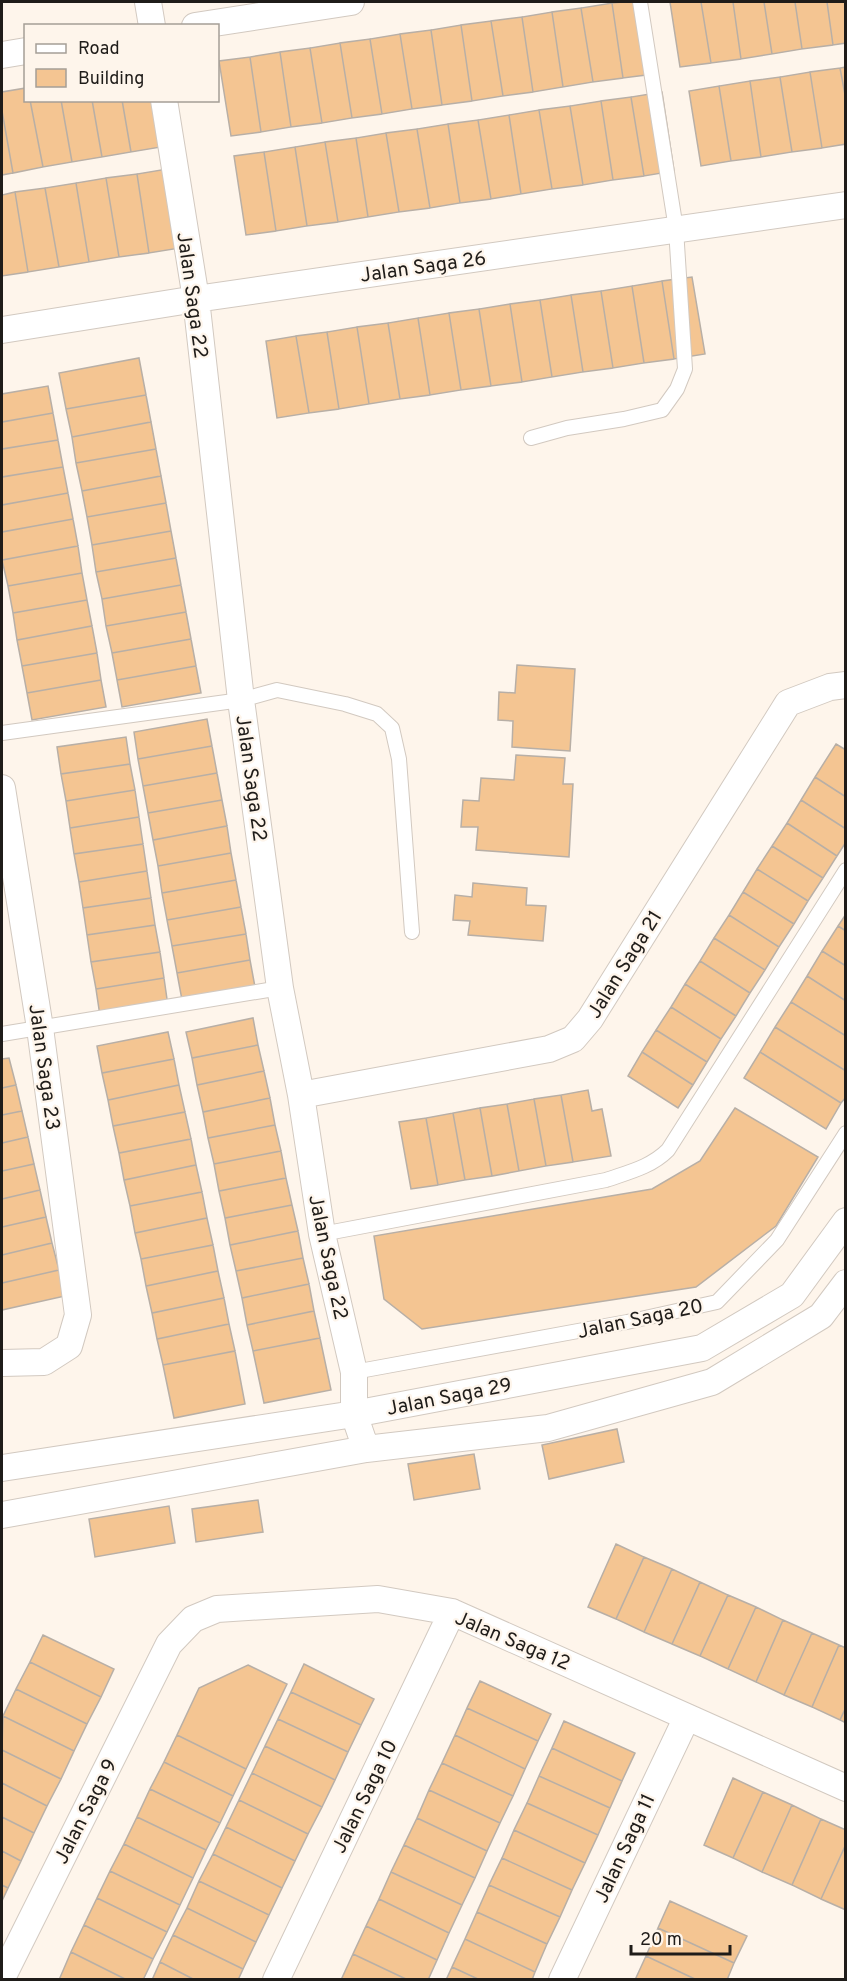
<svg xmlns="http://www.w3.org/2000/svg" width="847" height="1981" viewBox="0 0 847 1981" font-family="Overpass,sans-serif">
<rect width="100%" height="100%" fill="#fef5eb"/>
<path fill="#f4c592" stroke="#b8afa6" stroke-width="1.5" d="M623 2H642L654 74 623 78 612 3Z
M670 2H701L711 63 680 67Z
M701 2H733L741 59 711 63Z
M733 2H764L772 54 741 59Z
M764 2H795L802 49 772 54Z
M795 2H827L833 45 802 49Z
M827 2H846V43L833 45Z
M612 3 623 78 593 82 581 8Z
M581 8 593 82 563 87 552 12Z
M552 12 563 87 533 92 522 17Z
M522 17 533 92 503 96 491 21Z
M491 21 503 96 472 101 461 25Z
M461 25 472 101 442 105 431 30Z
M431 30 442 105 412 109 400 34Z
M400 34 412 109 382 114 370 39Z
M370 39 382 114 352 118 340 43Z
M340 43 352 118 322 123 310 48Z
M310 48 322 123 291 127 280 52Z
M280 52 291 127 261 132 250 57Z
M250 57 261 132 231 136 219 61Z
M846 67V100L840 68Z
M840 68 846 100V144L822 148 810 72Z
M810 72 822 148 792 152 780 77Z
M780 77 792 152 761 157 750 81Z
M750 81 761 157 731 161 719 86Z
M719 86 731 161 701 166 689 91Z
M26 88V100H30L43 167 13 173 2 111V92Z
M662 92 674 171 644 176 631 97Z
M631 97 644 176 613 180 601 101Z
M30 100H61L72 162 43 167Z
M61 100H92L102 157 72 162Z
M92 100H122L131 152 102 157Z
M122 100H153L161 147 131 152Z
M601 101 613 180 583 185 570 106Z
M570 106 583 185 552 189 539 110Z
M539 110 552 189 521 194 509 115Z
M2 111 13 173 2 175Z
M509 115 521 194 491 199 478 120Z
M478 120 491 199 460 203 448 124Z
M448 124 460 203 430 208 417 129Z
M417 129 430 208 399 212 386 133Z
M386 133 399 212 368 217 356 138Z
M356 138 368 217 338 222 325 142Z
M325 142 338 222 307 226 295 147Z
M295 147 307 226 276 231 264 152Z
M264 152 276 231 246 235 234 156Z
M167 169 180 248 149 253 137 174Z
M137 174 149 253 119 257 106 178Z
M106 178 119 257 89 262 76 183Z
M76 183 89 262 59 267 45 188Z
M45 188 59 267 28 272 15 192Z
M15 192 28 272 2 276V195Z
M692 277 705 354 674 359 662 281Z
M662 281 674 359 644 363 632 286Z
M632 286 644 363 613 368 601 291Z
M601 291 613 368 583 372 571 295Z
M571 295 583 372 552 377 540 300Z
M540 300 552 377 522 382 510 304Z
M510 304 522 382 491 386 479 309Z
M479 309 491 386 461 390 449 313Z
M449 313 461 390 430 395 418 318Z
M418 318 430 395 400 399 388 323Z
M388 323 400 399 369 404 357 327Z
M357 327 369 404 339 409 327 332Z
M327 332 339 409 309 413 296 336Z
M296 336 309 413 277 418 266 341Z
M139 358 146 395 66 409 59 373Z
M48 386 53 413 2 422V394Z
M146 395 151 422 72 437 66 409Z
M53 413 58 440 2 449V422Z
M151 422 156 449 76 463 72 437Z
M58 440 63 467 2 477V449Z
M156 449 161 476 82 491 76 463Z
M63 467 68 493 2 505V477Z
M161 476 166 503 87 517 82 491Z
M68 493 73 519 2 532V505Z
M166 503 171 531 92 545 87 517Z
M73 519 78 546 2 560V532Z
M171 531 176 558 96 572 92 545Z
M78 546 82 573 8 586 2 560Z
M176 558 181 585 102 599 96 572Z
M82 573 87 600 13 613 8 586Z
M181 585 186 612 106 626 102 599Z
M87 600 92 626 17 640 13 613Z
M186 612 191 639 112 653 106 626Z
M92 626 97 653 22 666 17 640Z
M191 639 196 666 117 680 112 653Z
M97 653 101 680 27 693 22 666Z
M517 665 575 669 570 751 512 747 513 721 498 720 499 692 515 693Z
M196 666 201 693 122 707 117 680Z
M101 680 106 707 32 720 27 693Z
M207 719 212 746 138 759 134 732Z
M126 737 130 764 61 774 57 747Z
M836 744 846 750V797L815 777Z
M212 746 217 773 143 786 138 759Z
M516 755 565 758 563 784H573L569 857 476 850 478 827H461L463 800 479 801 481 778 514 780Z
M130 764 135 790 66 801 61 774Z
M217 773 222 800 148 813 143 786Z
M815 777 846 797V829L801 800Z
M135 790 139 817 70 828 66 801Z
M222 800 227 826 153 840 148 813Z
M801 800 846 829V842L837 856 787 823Z
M139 817 143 844 74 854 70 828Z
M787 823 837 856 823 878 772 846Z
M227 826 231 853 158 866 153 840Z
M143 844 147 871 79 882 74 854Z
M772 846 823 878 808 901 757 869Z
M231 853 236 880 162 893 158 866Z
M757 869 808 901 794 924 743 892Z
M147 871 151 898 83 908 79 882Z
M236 880 241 907 167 920 162 893Z
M473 883 527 888 526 905 546 906 543 941 468 935 470 921 453 920 455 895 472 897Z
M743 892 794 924 779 947 729 915Z
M151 898 155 925 87 935 83 908Z
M241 907 246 934 172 946 167 920Z
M846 914V931L838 926Z
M729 915 779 947 765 970 714 938Z
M155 925 160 952 91 962 87 935Z
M838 926 846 931V966L822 951Z
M246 934 250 960 177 973 172 946Z
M714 938 765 970 750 993 700 961Z
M822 951 846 966V1001L807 976Z
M160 952 164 978 96 989 91 962Z
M250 960 255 987 182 1000 177 973Z
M700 961 750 993 736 1016 685 984Z
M807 976 846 1001V1036L791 1002Z
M164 978 168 1006 100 1016 96 989Z
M685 984 736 1016 721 1039 671 1007Z
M791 1002 846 1036V1071L775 1027Z
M671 1007 721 1039 707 1062 656 1030Z
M253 1018 258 1045 192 1058 186 1032Z
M775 1027 846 1071V1097L841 1103 760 1052Z
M656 1030 707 1062 693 1085 642 1052Z
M168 1032 174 1059 102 1073 97 1046Z
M258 1045 264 1071 197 1085 192 1058Z
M642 1052 693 1085 678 1108 628 1076Z
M760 1052 841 1103 826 1129 744 1078Z
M9 1058 16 1085 2 1088V1059Z
M174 1059 179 1085 108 1100 102 1073Z
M264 1071 270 1098 203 1112 197 1085Z
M16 1085 22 1111 2 1115V1088Z
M179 1085 185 1112 113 1126 108 1100Z
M588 1090 592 1111 602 1109 611 1156 573 1162 561 1095Z
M561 1095 573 1162 546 1166 534 1099Z
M270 1098 275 1125 208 1138 203 1112Z
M534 1099 546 1166 519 1171 507 1104Z
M507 1104 519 1171 492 1176 480 1108Z
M480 1108 492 1176 465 1180 453 1113Z
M735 1108 818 1157 776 1226 696 1287 422 1329 384 1299 374 1236 652 1189 700 1161Z
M22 1111 28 1137 2 1143V1115Z
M185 1112 191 1139 119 1153 113 1126Z
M453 1113 465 1180 438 1185 426 1118Z
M426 1118 438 1185 411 1189 399 1122Z
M275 1125 281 1151 214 1164 208 1138Z
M28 1137 34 1164 2 1171V1143Z
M191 1139 196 1165 124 1180 119 1153Z
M281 1151 286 1178 219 1191 214 1164Z
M34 1164 40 1190 2 1199V1171Z
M196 1165 202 1192 130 1206 124 1180Z
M286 1178 292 1205 225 1218 219 1191Z
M40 1190 46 1217 2 1227V1199Z
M202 1192 207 1218 135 1233 130 1206Z
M292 1205 298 1231 230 1245 225 1218Z
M46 1217 52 1243 2 1255V1227Z
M207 1218 213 1245 141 1259 135 1233Z
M298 1231 303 1258 236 1271 230 1245Z
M52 1243 59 1270 2 1283V1255Z
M213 1245 218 1271 146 1286 141 1259Z
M303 1258 309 1284 242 1298 236 1271Z
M59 1270 65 1296 2 1310V1283Z
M218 1271 224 1298 152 1313 146 1286Z
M309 1284 314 1311 247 1325 242 1298Z
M224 1298 229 1324 157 1339 152 1313Z
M314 1311 320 1338 253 1351 247 1325Z
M229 1324 235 1351 163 1365 157 1339Z
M320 1338 331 1390 264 1403 253 1351Z
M235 1351 245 1404 174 1418 163 1365Z
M617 1429 624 1462 549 1479 542 1445Z
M474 1454 480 1489 414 1500 408 1464Z
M258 1500 263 1532 196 1542 192 1509Z
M169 1506 175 1543 95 1557 89 1519Z
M616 1544 644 1557 616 1619 588 1607Z
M644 1557 672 1569 644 1632 616 1619Z
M672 1569 700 1582 672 1644 644 1632Z
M700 1582 728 1595 700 1656 672 1644Z
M728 1595 756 1607 728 1669 700 1656Z
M756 1607 783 1620 756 1682 728 1669Z
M783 1620 812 1633 784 1695 756 1682Z
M812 1633 839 1645 812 1707 784 1695Z
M43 1635 114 1669 101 1697 30 1662Z
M839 1645 846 1648V1707L840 1720 812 1707Z
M30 1662 101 1697 87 1724 16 1689Z
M304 1664 374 1699 361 1725 291 1692Z
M248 1665 287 1684 246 1769 177 1735 199 1688Z
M480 1681 551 1714 538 1741 467 1708Z
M16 1689 87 1724 74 1751 3 1716Z
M291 1692 361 1725 348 1752 278 1719Z
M846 1707V1723L840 1720Z
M467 1708 538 1741 525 1769 455 1735Z
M3 1716 74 1751 61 1779 2 1750Z
M278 1719 348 1752 335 1780 265 1746Z
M564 1721 635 1753 622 1781 552 1748Z
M177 1735 246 1769 233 1796 164 1762Z
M455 1735 525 1769 513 1796 442 1763Z
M265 1746 335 1780 322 1807 252 1773Z
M552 1748 622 1781 610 1808 539 1776Z
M2 1750 61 1779 47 1806 2 1783Z
M164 1762 233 1796 220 1823 150 1789Z
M442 1763 513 1796 500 1823 429 1790Z
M252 1773 322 1807 308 1834 239 1800Z
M539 1776 610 1808 598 1835 527 1803Z
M733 1778 763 1792 733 1858 704 1845Z
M2 1783 47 1806 34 1833 2 1817Z
M150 1789 220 1823 206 1850 137 1817Z
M429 1790 500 1823 487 1851 417 1818Z
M763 1792 792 1805 762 1872 733 1858Z
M239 1800 308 1834 295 1861 226 1827Z
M527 1803 598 1835 585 1863 514 1830Z
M792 1805 821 1819 792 1885 762 1872Z
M2 1817 34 1833 21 1861 2 1851Z
M137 1817 206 1850 193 1878 124 1844Z
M417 1818 487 1851 475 1878 404 1845Z
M821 1819 846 1830V1844L821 1899 792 1885Z
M226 1827 295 1861 282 1888 213 1854Z
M514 1830 585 1863 572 1890 502 1858Z
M124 1844 193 1878 180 1905 110 1871Z
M846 1844V1910L821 1899Z
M404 1845 475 1878 462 1905 391 1872Z
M2 1851 21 1861 8 1888 2 1885Z
M213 1854 282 1888 269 1915 199 1881Z
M502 1858 572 1890 560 1917 489 1885Z
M110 1871 180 1905 167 1932 97 1898Z
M391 1872 462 1905 449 1933 379 1899Z
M199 1881 269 1915 256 1942 187 1908Z
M2 1885 8 1888 2 1901Z
M489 1885 560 1917 547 1944 477 1912Z
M97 1898 167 1932 153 1959 84 1925Z
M379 1899 449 1933 437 1960 366 1926Z
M670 1901 747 1936 734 1963 658 1928Z
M187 1908 256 1942 243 1969 173 1935Z
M477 1912 547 1944 535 1972 465 1939Z
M84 1925 153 1959 143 1980H127L71 1952Z
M366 1926 437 1960 428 1980H408L353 1954Z
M658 1928 734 1963 727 1980H697L646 1956Z
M173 1935 243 1969 238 1980H195L160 1962Z
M465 1939 535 1972 532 1980H480L452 1967Z
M71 1952 127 1980H59Z
M353 1954 408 1980H341Z
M646 1956 697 1980H635Z
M160 1962 195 1980H152Z
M452 1967 480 1980H446Z"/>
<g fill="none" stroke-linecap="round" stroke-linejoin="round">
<defs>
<path id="lane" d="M531 438 567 428 624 419 662 410 677 389 685 369 676 229 640 2
M2 733 241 700 277 690 345 704 377 714 392 728 399 759 412 932
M2 1034 280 988
M322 1234 606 1180C629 1172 651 1167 668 1150L846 870
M354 1372 627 1322 717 1302 777 1240 846 1133"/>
<path id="street" d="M148 2 152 26
M195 26 351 2
M2 55 26 51
M164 100 196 299 241 700 280 988 301 1095 322 1234 354 1372V1414L366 1449
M2 330 196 299 846 205
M2 788 40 1028 78 1315 69 1346 44 1362 2 1363
M301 1095 549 1049 573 1039 590 1019 788 703 830 687 846 685
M2 1468 354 1414 702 1348 792 1295 846 1221
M2 1515 366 1449 548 1428 712 1382 821 1316 846 1283
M2 1978 169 1644 193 1619 217 1609 378 1599 452 1612 846 1788
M276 1980 452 1612
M562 1980 687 1717"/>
</defs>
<use href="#lane" stroke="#d2c9c0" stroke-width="16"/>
<use href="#street" stroke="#d2c9c0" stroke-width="28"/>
<use href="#lane" stroke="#fff" stroke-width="14"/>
<use href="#street" stroke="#fff" stroke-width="26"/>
</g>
<g text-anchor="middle" stroke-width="4.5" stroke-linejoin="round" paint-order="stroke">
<g font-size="20" fill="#1f1c19" stroke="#fef5eb">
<text transform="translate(423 266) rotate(-8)" y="7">Jalan Saga 26</text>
<text transform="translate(193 295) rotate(82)" y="7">Jalan Saga 22</text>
<text transform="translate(252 778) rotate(82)" y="7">Jalan Saga 22</text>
<text transform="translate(624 964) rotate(-58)" y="7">Jalan Saga 21</text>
<text transform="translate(45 1067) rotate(82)" y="7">Jalan Saga 23</text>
<text transform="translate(329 1257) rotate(78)" y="7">Jalan Saga 22</text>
<text transform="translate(640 1318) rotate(-12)" y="7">Jalan Saga 20</text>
<text transform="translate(449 1396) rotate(-11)" y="7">Jalan Saga 29</text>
<text transform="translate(513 1640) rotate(23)" y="7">Jalan Saga 12</text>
<text transform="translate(364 1796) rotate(-64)" y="7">Jalan Saga 10</text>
<text transform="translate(85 1811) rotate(-63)" y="7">Jalan Saga 9</text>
<text transform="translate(624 1848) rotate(-65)" y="7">Jalan Saga 11</text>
</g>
</g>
<rect width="847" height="1981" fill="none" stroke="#1f1c19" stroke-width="6"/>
<rect x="24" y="24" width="195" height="78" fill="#fef5eb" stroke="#a59e97" stroke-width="1.5"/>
<rect x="36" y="44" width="30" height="9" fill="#ffffff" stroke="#a59e97" stroke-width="1.5"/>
<text x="78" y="54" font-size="18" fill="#1f1c19">Road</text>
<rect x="36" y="69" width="30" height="18" fill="#f4c592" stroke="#a59e97" stroke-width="1.5"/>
<text x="78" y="84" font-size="18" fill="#1f1c19">Building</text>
<path d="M631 1945v9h99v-9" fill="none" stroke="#1f1c19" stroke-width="3"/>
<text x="640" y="1945" font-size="18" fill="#1f1c19" stroke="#fef5eb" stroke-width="4.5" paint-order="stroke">20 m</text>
</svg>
